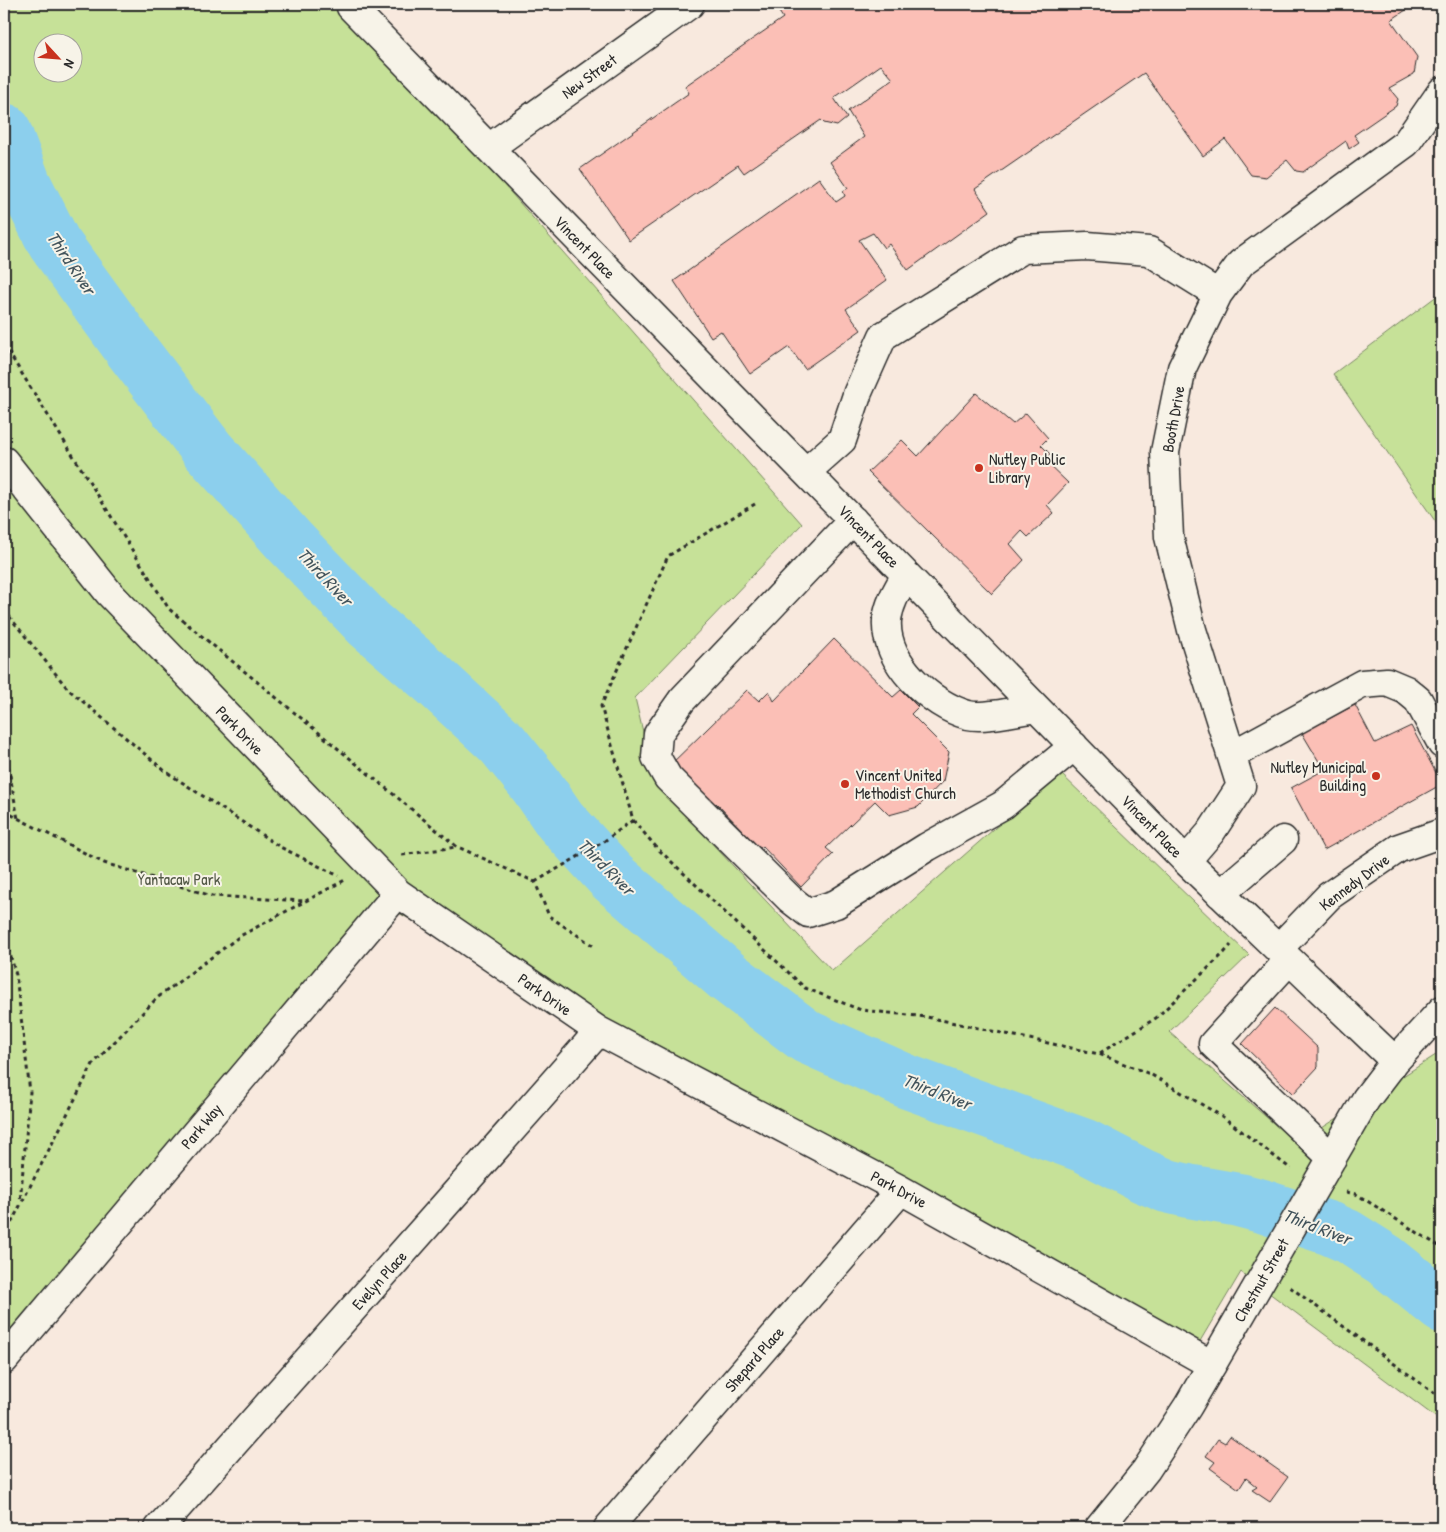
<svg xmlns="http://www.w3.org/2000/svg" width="1446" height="1532" viewBox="0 0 1446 1532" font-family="'Patrick Hand',sans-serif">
<rect width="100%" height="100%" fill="#f8e9de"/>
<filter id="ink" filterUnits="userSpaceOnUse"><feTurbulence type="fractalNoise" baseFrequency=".02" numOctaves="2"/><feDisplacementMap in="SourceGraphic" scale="10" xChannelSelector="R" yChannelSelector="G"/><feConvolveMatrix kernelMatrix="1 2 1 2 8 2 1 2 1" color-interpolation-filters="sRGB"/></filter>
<g filter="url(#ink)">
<path fill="#c6e198" stroke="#788662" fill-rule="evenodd" d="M4 4H345L802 524 635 698 655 783 832 971 1059 772 1249 955 1169 1032 1297 1144 1442 1051V1422L1241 1272 1193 1353 386 906 4 1359ZM42 42H72V72H42Z
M1442 292V531L1333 374Z"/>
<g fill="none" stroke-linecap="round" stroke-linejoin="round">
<path stroke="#8ccfed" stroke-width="54" d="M4 130 24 183 54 243 130 348 208 450 290 542 369 624 434 680 502 743 536 785 560 820 612 877 728 977 807 1037 908 1082 1085 1146 1143 1176 1167 1186 1188 1191 1239 1200 1262 1206 1331 1229 1347 1236 1385 1260 1442 1306"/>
</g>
<path fill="#fbbfb6" stroke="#2b2b2b" d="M774 4H1415L1391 20 1417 57 1414 74 1389 88 1398 99 1396 106 1354 135 1359 142 1349 149 1346 141 1303 172 1296 171 1287 160 1266 177 1251 175 1225 139 1203 156 1144 73 975 189 990 211 908 270 889 244 884 248 873 233 859 240 887 280 846 309 861 330 805 369 789 347 750 374 721 331 711 337 674 281 819 178 836 202 845 196 843 191 848 188 830 162 864 137 848 111 893 79 881 65 834 98 847 118 837 126 824 123 821 120 744 173 738 165 629 240 580 169 689 93 685 86 783 18Z
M976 393 1013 424 1026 413 1048 438 1041 445 1050 454 1044 460 1068 483 1047 505 1054 513 1028 537 1022 531 1010 544 1024 560 992 594 868 472 902 440 918 456Z
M834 639 893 697 901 690 918 707 911 714 949 752 943 781 918 807 889 815 875 801 826 848 833 854 801 887 762 846 756 853 739 836 743 831 716 803 712 810 666 769 747 690 759 701 769 691 774 701Z
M1355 705 1375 743 1411 726 1442 784 1324 850 1291 788 1324 770 1302 733Z
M1275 1008 1318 1048V1067L1293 1094 1242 1044Z
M1230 1436 1288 1477 1270 1502 1252 1490 1257 1487 1246 1478 1239 1489 1210 1468 1215 1462 1206 1456 1218 1439 1225 1443Z"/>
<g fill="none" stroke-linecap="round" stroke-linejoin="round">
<defs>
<path id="minor" d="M351 4V7L1186 861 1395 1061
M489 148 690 4
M4 461 109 593 398 893 599 1031 901 1190 1212 1365
M806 472 842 440 858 392 883 336 1023 249 1087 246 1149 251 1218 294
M853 520 682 700 658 734 656 757 668 778 790 899 808 913 836 904 927 847 1003 805 1074 746
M906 575C898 589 889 603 887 620 884 662 931 705 968 715 985 719 1019 710 1036 708
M1232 755 1362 684 1387 682 1406 690 1418 700 1442 744
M1186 861 1211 832 1241 786 1192 630 1169 537 1165 452 1182 368 1218 294 1241 263 1406 143 1442 91
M1220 894 1283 840
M1278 949 1329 896 1399 848 1442 833
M1289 960 1213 1044 1332 1158
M4 1360 398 893
M159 1528 599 1031
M608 1528 901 1190
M1099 1528 1146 1470 1188 1406 1366 1099 1395 1061 1442 1010"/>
</defs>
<use href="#minor" stroke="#2b2b2b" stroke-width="31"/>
<path stroke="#2b2b2b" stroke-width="3" stroke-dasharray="4 4" stroke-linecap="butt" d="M4 345 169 609 456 846 535 882 549 916 595 947
M755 504 668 556 601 706 633 820 657 848 805 988 861 1010 927 1017 1099 1054 1150 1074 1223 1117 1291 1169
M4 610 68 689 165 771 280 847 339 876
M4 743 18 819
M4 811 104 863 212 896 305 901
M402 855 456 847
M535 882 603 842 633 820
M4 933 16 975 30 1092 20 1202
M1100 1053 1156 1018 1224 953 1231 945
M1346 1192 1356 1194 1442 1248
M4 1237 93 1064 157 998 240 936 345 880
M1290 1287 1442 1399"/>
<use href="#minor" stroke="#f7f3e8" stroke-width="28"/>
</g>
</g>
<g fill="#c8321e" stroke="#f7f3e8" stroke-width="2">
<circle cx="979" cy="468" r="5"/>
<circle cx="1376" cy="776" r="5"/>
<circle cx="845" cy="784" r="5"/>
</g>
<g text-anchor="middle" stroke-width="4" stroke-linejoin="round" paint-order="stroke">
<g font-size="16" fill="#2b2b2b" stroke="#f7f3e8">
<text transform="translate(589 76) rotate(-36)" y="6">New Street</text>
<text transform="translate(585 247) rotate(46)" y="6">Vincent Place</text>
<text transform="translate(1173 419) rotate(-80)" y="6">Booth Drive</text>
<text transform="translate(869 536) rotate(46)" y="6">Vincent Place</text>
<text transform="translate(240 730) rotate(46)" y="6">Park Drive</text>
<text transform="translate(1152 826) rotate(46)" y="6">Vincent Place</text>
<text transform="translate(1354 882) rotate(-37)" y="6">Kennedy Drive</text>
<text transform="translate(545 994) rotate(35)" y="6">Park Drive</text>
<text transform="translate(201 1126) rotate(-50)" y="6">Park Way</text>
<text transform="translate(899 1189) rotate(28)" y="6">Park Drive</text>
<text transform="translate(379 1280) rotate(-48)" y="6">Evelyn Place</text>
<text transform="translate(1261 1280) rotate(-60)" y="6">Chestnut Street</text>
<text transform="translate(754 1359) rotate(-49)" y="6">Shepard Place</text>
</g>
<g font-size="16" fill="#2b2b2b" stroke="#f7f3e8" text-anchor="start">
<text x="989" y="465">Nutley Public<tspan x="989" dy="18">Library</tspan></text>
<text x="1366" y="773" text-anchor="end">Nutley Municipal<tspan x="1366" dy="18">Building</tspan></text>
<text x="855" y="781">Vincent United<tspan x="855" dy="18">Methodist Church</tspan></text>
</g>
<g font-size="16" fill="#525846" stroke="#f7f3e8">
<text x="179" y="885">Yantacaw Park</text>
</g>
<g font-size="18" font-style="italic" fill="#43545c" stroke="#f7f3e8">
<text transform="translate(71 263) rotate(56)" y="6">Third River</text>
<text transform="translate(325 577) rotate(47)" y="6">Third River</text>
<text transform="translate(606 867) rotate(45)" y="6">Third River</text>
<text transform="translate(937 1092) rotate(21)" y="6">Third River</text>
<text transform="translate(1317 1227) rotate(21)" y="6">Third River</text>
</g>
</g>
<rect width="1446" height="1532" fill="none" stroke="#f7f3e8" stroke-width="20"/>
<rect x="10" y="10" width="1426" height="1512" fill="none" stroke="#2b2b2b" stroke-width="2" filter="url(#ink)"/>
<g transform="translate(58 58) rotate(116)"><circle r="24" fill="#f7f3e8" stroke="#a5a39c"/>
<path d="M0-4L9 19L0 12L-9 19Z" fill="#c8321e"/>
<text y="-8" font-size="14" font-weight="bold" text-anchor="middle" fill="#2b2b2b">N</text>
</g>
</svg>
